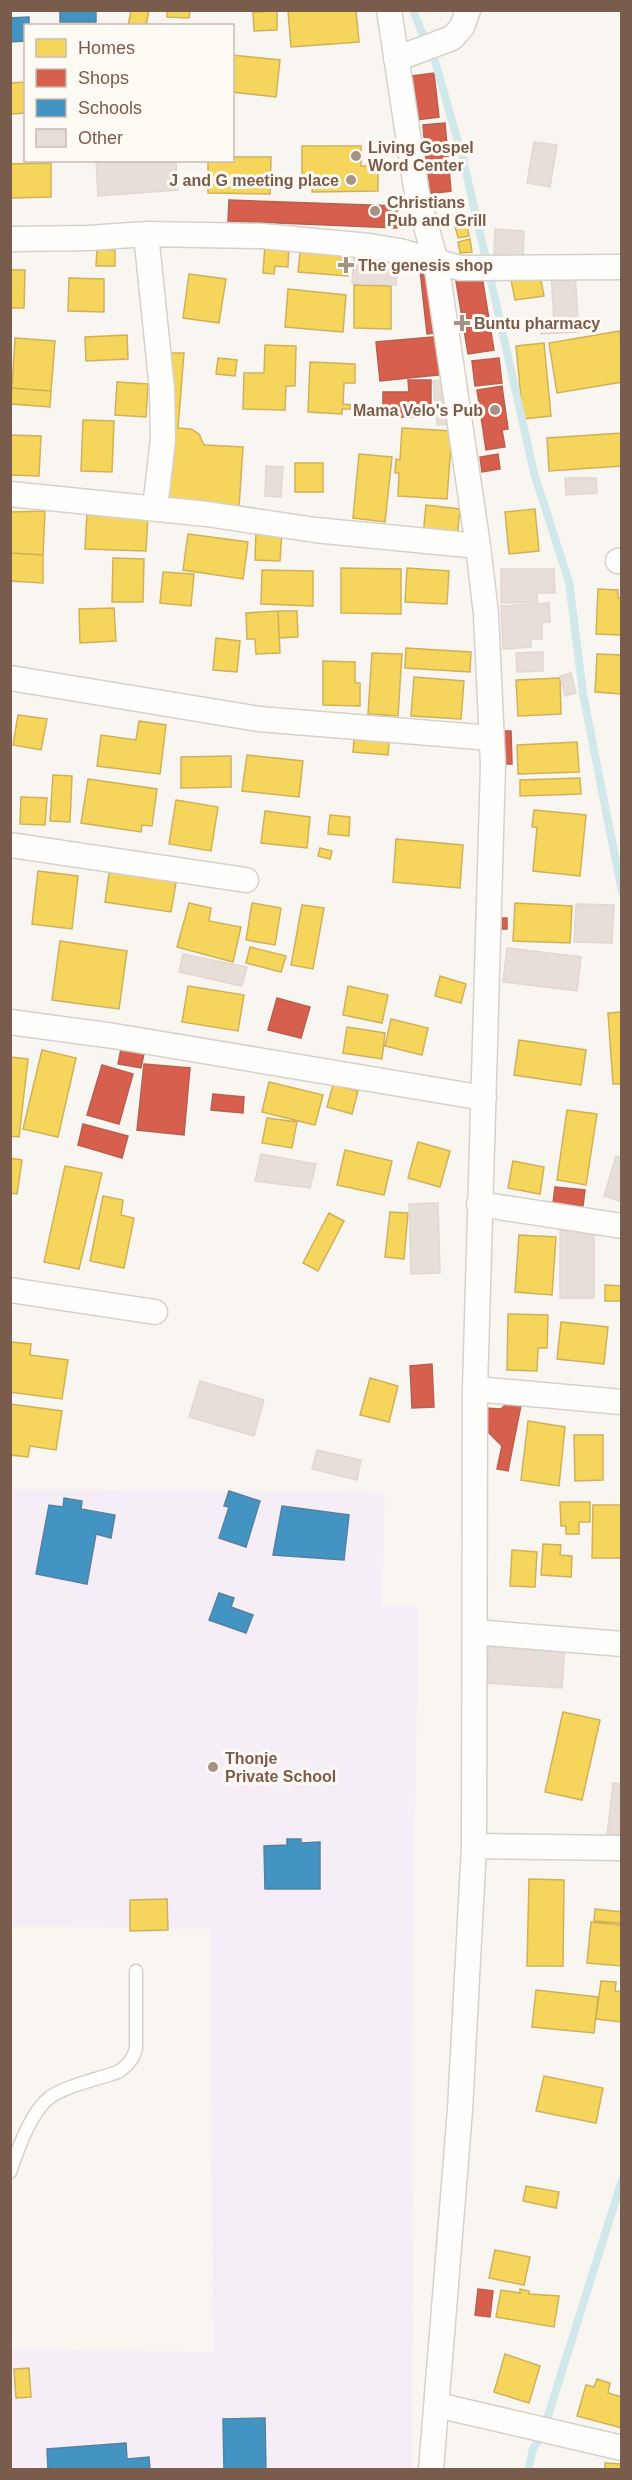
<svg xmlns="http://www.w3.org/2000/svg" width="632" height="2480" viewBox="0 0 632 2480" font-family="Arial,sans-serif">
<rect width="100%" height="100%" fill="#f9f5f0"/>
<path fill="#f6eef6" d="M11 1489 385 1493 382 1606 419 1607 413 1912 412 2469H11V2349L213 2352 210 1929 11 1926Z"/>
<path fill="#f6d55c" stroke="#d1b158" stroke-width="1.5" d="M131 10H149L146 26H128Z
M167 10H190L189 18 167 17Z
M356 10 359 42 291 47 288 11Z
M277 11V30L254 31 253 12Z
M232 55 280 60 276 97 232 92Z
M26 82V113L10 114V83Z
M302 146H361V166H378V191L312 192 313 178H302Z
M232 157H271L270 194 208 193V160H232Z
M51 163V197L10 198V164Z
M466 220 469 236 458 238 454 222Z
M470 239 472 252 460 253 458 242Z
M265 244 289 245 288 267 275 266 274 274 263 273Z
M301 245 350 249 348 276 298 272Z
M97 249 115 250V266H96Z
M10 270H25L24 308H10Z
M189 274 226 279 219 323 183 318Z
M540 275 544 296 515 300 511 280Z
M69 278 104 279V312L68 311Z
M354 285 391 286V329L354 328Z
M288 289 346 295 343 332 285 327Z
M620 331 622 382 557 393 549 343Z
M127 335 128 359 86 361 85 337Z
M15 338 55 341 51 391 12 388Z
M544 343 551 416 523 419 516 346Z
M265 345 296 346 295 386H286L285 410 243 409 244 373H264Z
M171 353H184L178 428 191 429 199 434 204 445 243 447 239 508 176 504 162 497Z
M218 358 237 360 235 376 216 374Z
M310 362 355 364V383H344L343 404 351 405V409H342V414L308 412Z
M117 382 148 384 146 417 115 415Z
M12 388 51 391 50 407 11 404Z
M83 420 114 421 112 472 81 471Z
M402 428 452 431 447 499 398 496 399 473H395L396 459 400 460Z
M622 433V466L549 471 547 438Z
M10 435 41 436 39 476 10 475Z
M359 454 392 457 385 522 353 518Z
M295 463H323V492H295Z
M426 505 460 509 457 539 423 536Z
M535 509 539 551 509 554 505 512Z
M45 511 43 555 10 553V512Z
M87 513 148 515 146 551 85 549Z
M256 529 282 531 280 561 255 560Z
M188 534 248 542 243 579 183 570Z
M10 553 43 555V583L10 581Z
M113 558 144 559 143 602H112Z
M341 568 401 569V614L341 613Z
M407 568 449 571 447 604 405 602Z
M262 570 313 571V606L261 604Z
M163 572 194 574 191 606 160 603Z
M598 589 618 590V598H622V635L596 634Z
M114 608 116 641 80 643 79 609Z
M278 611 280 653 256 654 255 639H247L246 613Z
M278 611H297L298 637 279 638Z
M216 638 240 641 237 672 213 670Z
M406 648 471 652 470 672 405 668Z
M372 653 402 654 398 716 368 714Z
M597 654 622 655V694L595 692Z
M323 661 355 662V683H360V706L323 705Z
M414 677 464 681 461 719 411 716Z
M560 678 561 714 518 716 516 680Z
M18 715 47 719 41 750 13 745Z
M139 721 166 725 160 774 97 766 101 735 136 740Z
M354 739 389 741 388 755 353 752Z
M577 742 579 772 518 774 517 745Z
M247 755 303 761 299 797 242 791Z
M231 756V787L181 788V757Z
M53 775 72 776 70 822 50 821Z
M580 778 581 794 520 796V780Z
M88 779 157 789 152 826 142 825 141 832 81 823Z
M21 797 47 798 45 825 20 824Z
M176 800 218 807 211 851 169 844Z
M534 810 586 815 580 876 533 871 537 827H532Z
M265 811 310 817 307 848 261 843Z
M330 815 350 817 349 836 328 834Z
M396 839 463 845 460 888 393 882Z
M320 848 332 851 330 859 318 856Z
M110 867 177 877 171 912 105 902Z
M38 871 78 876 72 929 32 924Z
M189 903 211 908 209 921 241 927 233 962 177 947Z
M252 903 281 908 275 945 246 940Z
M515 903 572 906 570 943 513 941Z
M302 905 324 908 313 969 291 965Z
M60 941 127 951 119 1009 52 1000Z
M250 947 286 956 281 972 246 963Z
M440 976 466 984 461 1003 435 996Z
M188 986 244 995 238 1031 182 1022Z
M348 986 388 995 382 1023 343 1015Z
M622 1012V1084H613L608 1013Z
M391 1019 428 1028 422 1055 385 1046Z
M347 1027 385 1033 382 1059 343 1053Z
M519 1040 586 1050 581 1085 514 1075Z
M42 1050 76 1058 58 1137 23 1129Z
M10 1057 28 1059 19 1137 10 1136Z
M269 1082 323 1095 315 1125 262 1112Z
M333 1085 358 1091 352 1114 327 1107Z
M567 1110 597 1114 586 1185 557 1180Z
M267 1118 297 1122 292 1148 262 1143Z
M418 1142 450 1151 440 1187 408 1178Z
M345 1150 392 1161 384 1195 337 1185Z
M10 1158 22 1160 17 1194 10 1193Z
M513 1161 544 1167 540 1194 508 1188Z
M65 1166 102 1173 79 1269 44 1262Z
M103 1196 123 1200 121 1215 134 1218 124 1268 90 1261Z
M390 1212 408 1213 404 1259 385 1257Z
M329 1213 344 1221 318 1271 303 1263Z
M519 1235 556 1237 552 1295 515 1292Z
M605 1285 622 1286V1301H605Z
M508 1314 548 1315 547 1348H538L537 1371 507 1370Z
M561 1322 608 1327 604 1364 557 1359Z
M10 1342 31 1344 30 1355 68 1360 62 1399 10 1392Z
M370 1378 398 1386 389 1422 360 1415Z
M10 1404 62 1411 56 1450 30 1446 28 1457 10 1455Z
M528 1421 565 1427 559 1486 521 1480Z
M574 1435H603V1480L575 1481Z
M560 1502H590V1522H579V1534H566V1526H561Z
M593 1505H622V1558H592Z
M543 1544 561 1545 560 1555 572 1556 571 1577 541 1575Z
M512 1550 537 1552 535 1587 510 1586Z
M563 1712 600 1720 582 1800 545 1792Z
M529 1879 564 1880 563 1966H527Z
M167 1899 168 1930 130 1931V1900Z
M595 1909 622 1912 621 1923 594 1921Z
M591 1922 622 1925V1966L587 1963Z
M601 1981 616 1982 615 1991 622 1992 621 2022 596 2019Z
M536 1990 598 1997 594 2033 532 2027Z
M544 2076 603 2088 596 2123 536 2111Z
M526 2186 559 2192 556 2208 523 2201Z
M495 2250 530 2257 524 2285 489 2278Z
M520 2289 529 2291V2294L559 2296 554 2327 496 2317 501 2290 520 2293Z
M505 2354 540 2366 529 2403 494 2392Z
M29 2368 31 2397 16 2398 14 2369Z
M597 2379 610 2383 608 2393 622 2397V2428L577 2416 586 2385 594 2387Z
M605 2463 622 2464V2470H605Z"/>
<path fill="#d6604d" stroke="#ba5f4d" stroke-width="1.5" d="M434 73 439 117 416 120 412 76Z
M445 123 451 191 429 194 423 125Z
M229 200 397 206V228L228 221Z
M436 268 443 332 427 334 420 270Z
M482 276 494 350 468 354 456 281Z
M444 336 447 374 380 381 376 342Z
M499 358 502 383 475 386 472 361Z
M408 380H431V417H383V392H409Z
M502 386 508 429 502 430 505 447 486 450 477 390Z
M498 454 500 469 482 472 480 457Z
M502 731H511L512 764H503Z
M498 918H507V929H498Z
M277 998 310 1007 301 1038 268 1030Z
M122 1044 145 1049 141 1068 118 1064Z
M144 1064 190 1068 184 1135 137 1130Z
M102 1065 133 1074 119 1124 87 1115Z
M213 1094 244 1097 243 1113 211 1110Z
M83 1124 128 1136 122 1158 78 1145Z
M555 1187 585 1190 583 1206 553 1203Z
M432 1364 434 1407 412 1408 410 1366Z
M512 1398 522 1400 508 1471 497 1469 502 1446 485 1429 486 1408 501 1409Z
M478 2289 493 2291 490 2317 475 2315Z"/>
<path fill="#4393c3" stroke="#5482a0" stroke-width="1.5" d="M60 10H96V22H60Z
M29 17V26H26V41L10 42V18Z
M229 1491 260 1501 246 1547 219 1538 229 1507 224 1506Z
M64 1498 82 1501 81 1509 115 1515 111 1538 96 1534 87 1584 36 1574 49 1505 63 1507Z
M282 1506 349 1515 344 1560 273 1555Z
M219 1593 234 1598 231 1607 253 1615 246 1633 209 1620Z
M287 1839H301V1843L320 1842V1889H265L264 1846 287 1845Z
M265 2418 266 2470H224L223 2419Z
M126 2443 127 2459 149 2457 150 2470H48L47 2449Z"/>
<g fill="none" stroke-linecap="round" stroke-linejoin="round">
<path stroke="#d0e8ea" stroke-width="8" d="M413 10 426 42
M434 58 463 159 485 255
M489 272 534 473 569 582 583 694 622 892
M547 2419 622 2180
M528 2470 533 2449 542 2434"/>
</g>
<path fill="#e6ded7" stroke="#e2d8d2" stroke-width="1.5" d="M534 142 557 145 550 187 527 183Z
M96 160H176L178 190 98 196Z
M495 229 524 231 523 257 494 255Z
M354 255 398 257 396 285 352 283Z
M575 274 579 332 541 334 540 320 554 319 551 275Z
M451 379 455 424 437 425 433 381Z
M266 466 283 467 281 497 265 496Z
M565 478H596L597 493 566 495Z
M501 569H554L555 593H537V602L501 603Z
M549 603 550 622H542V639H531V647L503 649 501 606Z
M543 652V671L517 672 516 653Z
M571 673 576 693 565 696 560 676Z
M576 904 614 905 612 943 574 942Z
M507 948 581 957 577 991 503 982Z
M183 954 247 967 242 986 179 972Z
M261 1154 316 1164 310 1188 255 1181Z
M616 1156 622 1158V1202L604 1196Z
M438 1203 440 1273 411 1274 409 1204Z
M560 1226H594V1298H560Z
M200 1381 264 1400 254 1436 189 1417Z
M317 1450 361 1460 357 1480 312 1469Z
M489 1638 565 1644 562 1688 486 1683Z
M613 1783 622 1784V1837L607 1836Z
M613 1783 622 1784V1837L607 1836Z"/>
<g fill="none" stroke-linecap="round" stroke-linejoin="round">
<defs>
<path id="lane" d="M10 2172C17 2151 31 2112 49 2098 65 2086 98 2079 118 2072 128 2065 133 2060 136 2048V1971"/>
<path id="street" d="M389 10 417 194 436 262 478 546 486 614 493 765 475 1389 474 1846 460 2110 431 2470
M396 59 452 38 462 27 468 10
M146 234 162 389 163 439 155 508
M10 239 89 238 146 234 262 236 369 246 400 251 460 268 622 267
M10 494 207 514 315 530 478 546
M618 561H622
M10 678 259 719 491 738
M10 845 246 880
M10 1022 114 1036 484 1098
M479 1204 622 1226
M10 1290 155 1312
M475 1389 622 1402
M475 1632 622 1644
M474 1846 622 1848
M437 2405 622 2448"/>
</defs>
<use href="#lane" stroke="#d7d1cb" stroke-width="15"/>
<use href="#street" stroke="#d7d1cb" stroke-width="27"/>
<use href="#lane" stroke="#fefefd" stroke-width="12"/>
<use href="#street" stroke="#fefefd" stroke-width="24"/>
</g>
<g fill="#a69286" stroke="#fffaf3" stroke-width="2">
<circle cx="356" cy="156" r="6"/>
<circle cx="351" cy="180" r="6"/>
<circle cx="375" cy="211" r="6"/>
<path d="M343 256h6v6h6v6h-6v6h-6v-6h-6v-6h6z"/>
<path d="M459 314h6v6h6v6h-6v6h-6v-6h-6v-6h6z"/>
<circle cx="495" cy="410" r="6"/>
<circle cx="213" cy="1767" r="6"/>
</g>
<g text-anchor="middle" stroke-width="6" stroke-linejoin="round" paint-order="stroke">
<g font-size="16" font-weight="bold" fill="#7a5c4d" stroke="#fffaf3" text-anchor="start">
<text x="368" y="153">Living Gospel<tspan x="368" dy="18">Word Center</tspan></text>
<text x="339" y="186" text-anchor="end">J and G meeting place</text>
<text x="387" y="208">Christians<tspan x="387" dy="18">Pub and Grill</tspan></text>
<text x="358" y="271">The genesis shop</text>
<text x="474" y="329">Buntu pharmacy</text>
<text x="483" y="416" text-anchor="end">Mama Velo's Pub</text>
<text x="225" y="1764">Thonje<tspan x="225" dy="18">Private School</tspan></text>
</g>
</g>
<rect width="632" height="2480" fill="none" stroke="#7a5c4d" stroke-width="24"/>
<rect x="24" y="24" width="210" height="138" fill="#fffaf3" stroke="#cabbb1" stroke-width="1.5"/>
<rect x="36" y="39" width="30" height="18" fill="#f6d55c" stroke="#cabbb1" stroke-width="1.5"/>
<text x="78" y="54" font-size="18" fill="#7a5c4d">Homes</text>
<rect x="36" y="69" width="30" height="18" fill="#d6604d" stroke="#cabbb1" stroke-width="1.5"/>
<text x="78" y="84" font-size="18" fill="#7a5c4d">Shops</text>
<rect x="36" y="99" width="30" height="18" fill="#4393c3" stroke="#cabbb1" stroke-width="1.5"/>
<text x="78" y="114" font-size="18" fill="#7a5c4d">Schools</text>
<rect x="36" y="129" width="30" height="18" fill="#e6ded7" stroke="#cabbb1" stroke-width="1.5"/>
<text x="78" y="144" font-size="18" fill="#7a5c4d">Other</text>
</svg>
